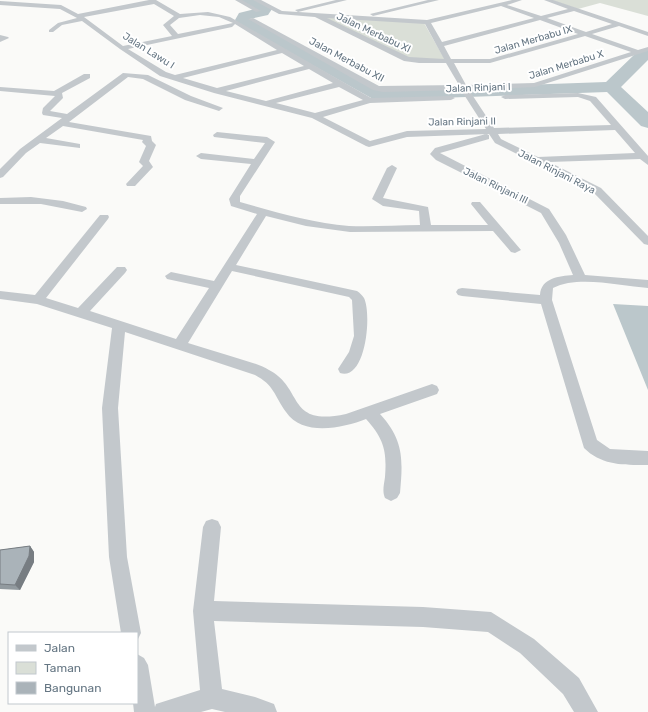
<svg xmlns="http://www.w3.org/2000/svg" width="648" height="712" viewBox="0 0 648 712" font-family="Rubik,sans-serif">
<rect width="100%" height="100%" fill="#fafaf8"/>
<path fill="#dadfd7" d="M551 0H648V16L600 3 578 9Z
M323 17 424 23 445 60H414Z"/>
<path fill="#bbc7cb" d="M613 304 648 306V390Z"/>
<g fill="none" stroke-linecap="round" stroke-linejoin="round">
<path fill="#bbc7cb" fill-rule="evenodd" d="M240 0H257L272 9 268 15 250 19 382 90 606 82 635 54 648 50V60L621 87 648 112V128L641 126 607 92 379 100 373 99 237 23 235 20 239 13 255 9Z"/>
<path fill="#c3c8cc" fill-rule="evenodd" d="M149 0H156L180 14 208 12 230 17 371 98 451 96 455 98 451 100 370 103 323 117 370 141 407 131 486 129 461 90 383 92 373 90 248 19 253 18 379 86 459 85 446 63H419L404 61 315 17 279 14 253 0H261L282 11 427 20 512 0H522L507 5 541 16 568 9 544 0H553L648 32V36L619 26 592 34 638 50 648 47V51L535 87 469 90 494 128 611 125 590 101 578 97 505 99 501 97 505 95 578 93 596 97 648 156V165L640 159 549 162 601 188 648 236V245L644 244 593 192 495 143 489 134 407 137 369 147 366 146 312 118 214 93 160 76 120 49 82 21 62 25 53 32H49V30L58 23 77 18 60 9 0 5V1L61 5 78 14ZM154 4 174 16 163 25 172 36 123 46 84 17ZM501 6 534 18 442 42 431 23ZM574 11 612 24 586 32 547 18ZM200 15 219 17 233 23 178 34 170 25 179 18ZM327 18 425 24 444 59 409 57ZM540 20 578 34 490 59H451L444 46ZM235 24 277 50 175 75 166 72 128 49 232 27ZM585 36 631 52 534 83 466 85 454 63H490ZM282 53 304 66 217 88 183 78ZM309 69 333 83 266 101 226 91ZM339 87 363 100 315 113 276 103ZM615 130 635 153 538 157 501 139 498 134Z
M235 0H242L261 11 256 12Z
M336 0H347L298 12 295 10Z
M428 0H439L373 16 370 14Z
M0 35 8 37 9 38 0 42Z
M123 73 148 75 191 96 223 108 219 111 216 110 185 100 143 79 128 77 69 122 151 136 152 141 156 145 149 161 153 167 135 186H127L126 184 143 166 139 162 146 146 142 142 143 140 63 126 46 138 80 144V148L40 143 26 153 3 177 0 178V169L20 149 62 118 43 115 42 113 43 108 55 96 0 91V87L54 91 84 74H90V78L62 93 63 98 50 111 67 114Z
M217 132 267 137 275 142 240 196V202C275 212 312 223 349 226 372 227 397 225 420 225L419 211 383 206 372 199 387 168 392 165 397 168 383 198 428 207 431 225H488L471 204 472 202H480L521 250 515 253 511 252 493 231 350 232 306 226 266 216 236 265 357 291C360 293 362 295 364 298 372 314 366 381 340 373L338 369 349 352 354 336 352 300 349 297 232 271 188 343C205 348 223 354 240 359 250 362 261 365 269 370 304 388 286 427 346 414L432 384 437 386 439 390 437 394 380 414C404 440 403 460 400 493L397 498 391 501 385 498C382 491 384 485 385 477 387 451 384 439 366 419 343 428 303 437 286 412 274 395 274 385 255 375L125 332 118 408 127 557 141 633 137 641V633H121L109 557 102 408 112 328 37 304 0 299V291L35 295 100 215H108L109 217 108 219 46 298 78 308 117 267H125L127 270 125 273 90 311 176 339 209 288 167 279 165 276 171 272 214 281 257 214 231 206 229 199 251 164 201 159 196 156 201 153 254 159 265 143 214 137 213 135Z
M486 134 489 135V139L440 153 549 209 566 235 585 275 648 280V288C621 286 578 275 553 288L552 300 597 440 610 449 648 451V465C625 465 602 466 584 448L541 304 462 296 458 295 456 292 458 289 462 288 540 295C541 278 559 276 573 275L559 243 541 213 436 160 430 154 435 148Z
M31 197 63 201 86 207 87 209 82 212 41 204H0V198Z
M212 519 218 521 221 527 214 601 423 607 491 612 534 639 579 678 598 712H574L563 694 520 653 488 632 423 627 214 621 222 689 255 697 274 704 277 712H225L212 709 201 712H134L133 703H137V654L144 658 148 665 155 707 156 704 200 690 193 611 203 527 206 521Z"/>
</g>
<path fill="#929a9f" d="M30 546 34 552V562L20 590 0 589V550Z"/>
<path fill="#777d82" d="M30 546 34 552V562L20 590 15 585Z"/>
<path fill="#aab3b9" stroke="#777d82" d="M30 546 29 556 15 585 0 584V550Z"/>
<g text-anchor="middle" stroke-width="4" stroke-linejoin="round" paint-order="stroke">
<g font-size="10" fill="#657683" stroke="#fff">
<text transform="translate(374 32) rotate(25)" y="4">Jalan Merbabu XI</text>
<text transform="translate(533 39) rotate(-16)" y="4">Jalan Merbabu IX</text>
<text transform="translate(149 50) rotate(32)" y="4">Jalan Lawu I</text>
<text transform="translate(347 59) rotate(28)" y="4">Jalan Merbabu XII</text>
<text transform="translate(566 64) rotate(-17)" y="4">Jalan Merbabu X</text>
<text transform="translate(478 87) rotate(-2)" y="4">Jalan Rinjani I</text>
<text transform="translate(462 121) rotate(-1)" y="4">Jalan Rinjani II</text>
<text transform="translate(557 171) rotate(27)" y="4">Jalan Rinjani Raya</text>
<text transform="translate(496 185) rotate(26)" y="4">Jalan Rinjani III</text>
</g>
</g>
<rect x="8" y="632" width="130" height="72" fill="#ffffff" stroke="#c1c8cd"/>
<rect x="16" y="645" width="20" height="6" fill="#c3c8cc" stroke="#c1c8cd"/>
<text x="44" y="652" font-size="12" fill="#657683">Jalan</text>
<rect x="16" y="662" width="20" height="12" fill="#dadfd7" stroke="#c1c8cd"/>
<text x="44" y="672" font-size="12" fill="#657683">Taman</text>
<rect x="16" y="682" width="20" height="12" fill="#aab3b9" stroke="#c1c8cd"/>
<text x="44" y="692" font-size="12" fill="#657683">Bangunan</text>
</svg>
